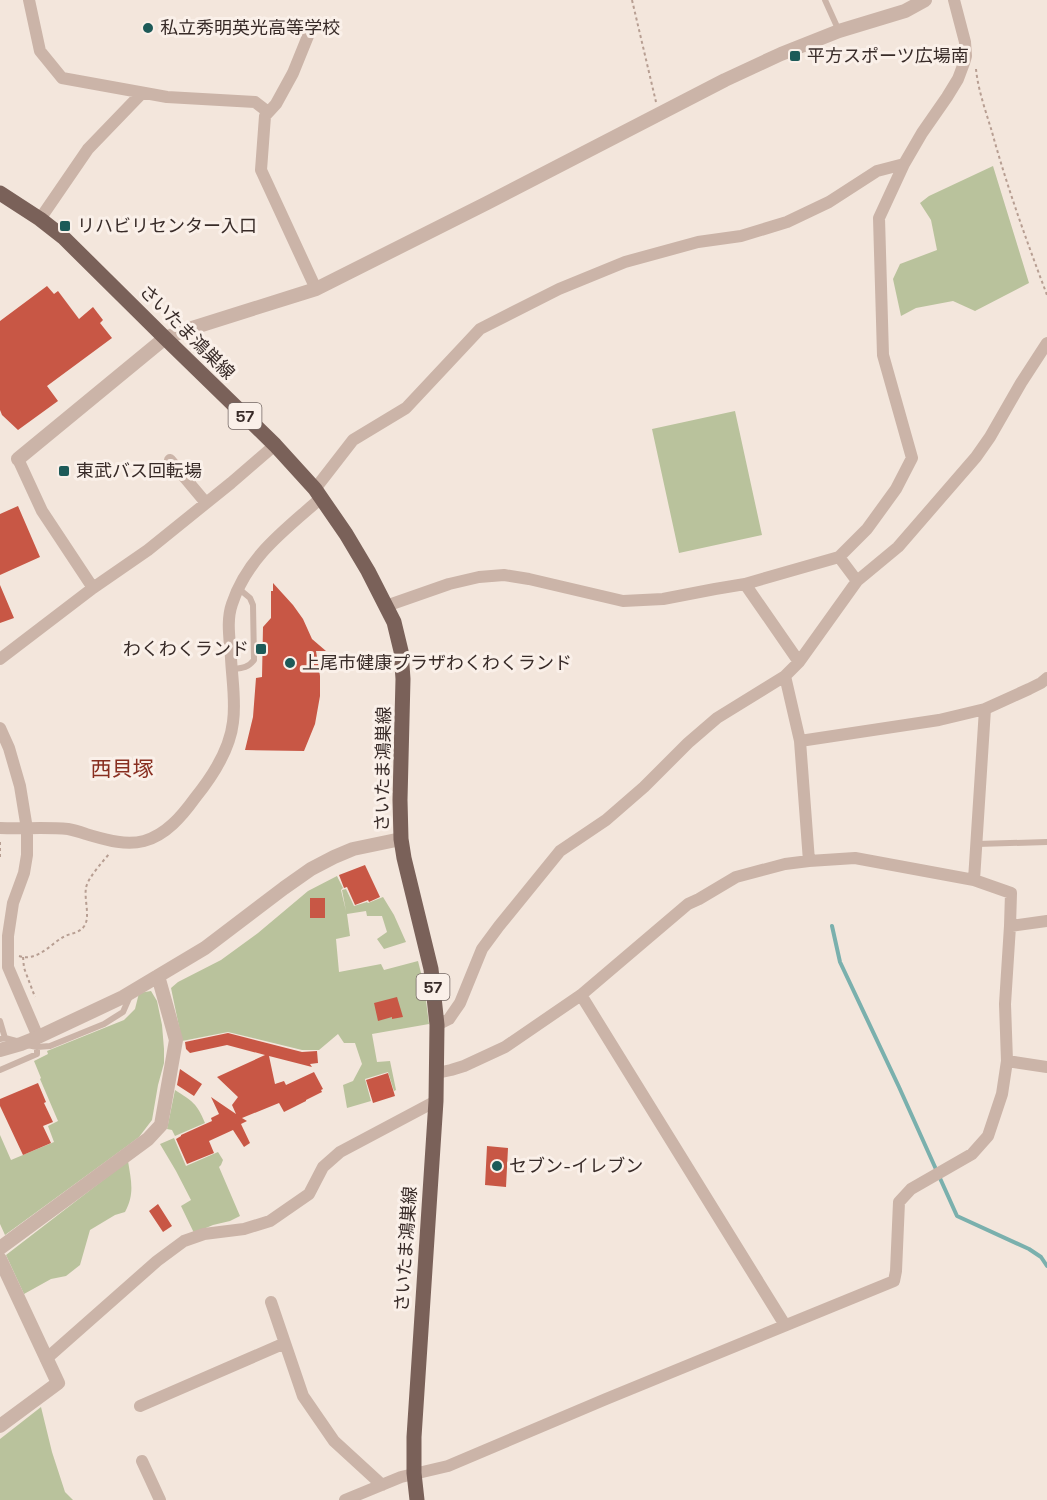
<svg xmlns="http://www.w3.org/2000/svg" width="1047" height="1500" viewBox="0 0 1047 1500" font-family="'Space Grotesk','Noto Sans JP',sans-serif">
<rect width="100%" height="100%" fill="#f3e6dc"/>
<path fill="#b9c29c" d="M993 166 1029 283 975 311 953 301 916 308 901 316 893 279 900 264 937 250 931 220 920 203 929 196Z
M735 411 762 535 679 553 652 429Z
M337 876 343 888 341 890 346 911 342 890 346 889 354 906 367 902 368 903 383 897 394 915 406 942 384 949 377 939 387 932 382 916H367L366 911 347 914 350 936 336 939 339 972 381 964 384 970 418 961 424 985 429 1024 372 1034 377 1062 390 1061 396 1090 394 1091 388 1072 365 1079 371 1101 347 1108 343 1085 353 1081 362 1064 355 1043H344L338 1034 319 1050H302L228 1032 182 1041 171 988 178 982 221 960 258 933 308 891Z
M151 991 157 1001 162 1025 164 1049V1063L158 1085 152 1120 139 1137 127 1146 5 1235 0 1224V1135L11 1160 54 1142 48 1126 58 1121 40 1079 41 1078 34 1061 48 1054 47 1051 124 1020 135 1009 139 993Z
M175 1090C192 1101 197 1103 205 1123L175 1136 172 1130 167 1129Z
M174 1138 186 1166 218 1152 223 1160 221 1165 219 1167 240 1216 230 1221 213 1225 194 1233 181 1206 191 1200 176 1171 160 1144Z
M128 1161C131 1180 135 1194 125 1212L115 1215 90 1230 80 1265 66 1276 51 1279 24 1294 6 1255Z
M41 1407 52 1452 65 1492 73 1500H0V1439Z"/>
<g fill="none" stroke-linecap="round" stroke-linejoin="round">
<path stroke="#7ab0ad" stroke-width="4" d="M832 926 840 962 899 1087 957 1216 1029 1249 1041 1257 1047 1266"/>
</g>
<path fill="#c85745" d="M47 286 54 294 58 291 79 319 93 307 103 320 100 323 112 338 47 386 58 401 18 430 2 415 0 410V321Z
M18 506 40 557 0 575V514Z
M273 583 293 605 303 619 312 639 326 651H316L320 676V696L315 724 304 751 245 750 253 717 256 678 262 677 263 627 271 618V591H273Z
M0 585 14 618 0 623Z
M365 865 380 897 369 902 368 900 355 905 347 887 344 888 339 875Z
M310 898H325V918H310Z
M397 997 403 1017 392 1019V1017L378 1021 374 1003Z
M228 1033 302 1052 317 1051 318 1063 310 1064 312 1067 269 1056 275 1084 284 1081 286 1085 314 1072 323 1089 321 1090 322 1092 306 1100V1101L284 1112 279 1103 242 1118 247 1121 241 1124 250 1143 244 1147 233 1130 209 1141 214 1153 187 1164 176 1139 181 1136V1135L212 1121 211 1118 219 1114 211 1097 236 1114 232 1105 238 1097 217 1077 265 1055 227 1045 190 1053 186 1049 185 1042Z
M180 1069 202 1084 194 1096 177 1085Z
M388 1073 395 1096 373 1103 366 1080Z
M38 1083 46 1102 44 1103 53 1122 43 1126 51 1143 23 1155 0 1106V1099Z
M487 1146 508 1148 506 1187 485 1185Z
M158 1204 172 1226 163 1232 149 1211Z"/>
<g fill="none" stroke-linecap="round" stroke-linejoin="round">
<path stroke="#b79e92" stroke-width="2" stroke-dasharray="3 3" stroke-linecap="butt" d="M632 0 656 102
M976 69C978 90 986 112 992 132 1007 187 1027 242 1047 295
M0 857V839
M19 956C38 962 50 944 65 936 72 933 80 933 85 925 90 915 84 899 86 888 87 879 103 861 110 853
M23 957 24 968 35 997"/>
<path stroke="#cbb4a8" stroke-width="6" d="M825 0 839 31
M232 669C242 668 248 668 254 660L253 605 250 598 238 588
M977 844 1047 842
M0 1021 5 1038
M0 1039 5 1038 20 1042
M27 1045 37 1047 50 1046 104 1024 123 1012 130 996
M0 1070 37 1054V1044"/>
<path stroke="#cbb4a8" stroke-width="12" d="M29 0 40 51 62 78 167 97 255 102 268 112
M308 36 293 73 276 104 265 116 261 170 316 289
M40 219 88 149 142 93
M18 459 42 511 93 588
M170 460 206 503
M315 489 353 440 406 408 480 329 559 289 625 262 698 242 741 236 787 222 829 202 877 171 904 164
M857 581 839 557 867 529 896 489 912 458 883 355 879 218 904 164 922 133 947 97 958 79 964 63 966 56 965 42 954 0
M745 584 839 557
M386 606 449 584 479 577 504 575 529 579 623 601 663 599 715 589 745 584 799 662
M0 659 93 588 148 550 231 483 275 445
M785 676 800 741 809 861
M0 728 9 748 20 786 27 829V855L24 873 13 903 8 936V967L38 1037
M800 741 939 720 985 709 1029 689 1041 683 1047 678
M0 828C22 829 46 827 68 829 74 830 80 832 86 834 104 839 124 846 144 841 166 835 182 816 195 798 212 777 230 749 233 722 236 701 232 679 231 658 230 640 226 621 232 604 248 556 285 530 321 498
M974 880 985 709
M1010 926 1047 921
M581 995 785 1325
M437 1025 449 1019 460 1003 482 949 499 926 560 851 606 820 644 787 688 743 717 718 785 676 799 662 857 581 898 547 976 457 990 437 1021 383 1047 343
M1007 1061 1047 1067
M271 1302 303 1396 334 1441 382 1485
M46 1359 157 1261 184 1241 204 1234 244 1229 270 1221 309 1194 323 1167 340 1152 436 1101
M140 1406 285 1343
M142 1461 160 1500
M345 1500 401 1477 448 1466 606 1399 894 1281 896 1271 899 1202 911 1189 972 1154 988 1136 1002 1094 1007 1061 1005 1004 1010 926 1011 893 974 880 855 858 809 861 785 864 736 877 699 899 688 904 581 995 505 1047 464 1066 451 1070 437 1073"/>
<path stroke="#cbb4a8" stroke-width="14" d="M18 459 165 338 189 329 316 289 487 203 725 80 781 54 839 31 905 11 925 0
M0 1050 21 1044 36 1038 123 997 205 948 284 888 311 869 334 857 353 849 401 839
M0 1248 148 1139 161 1125 176 1040 158 976
M0 1259 58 1383 0 1426"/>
<path stroke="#7a6159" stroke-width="15" d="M0 193 40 219 63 237 165 338 275 445 315 489 346 534 368 571 394 622 401 651 403 679 400 800 401 839 404 858 431 969 437 1025 436 1101 414 1437V1473L417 1500"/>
</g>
<g fill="#1d5a58" stroke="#faf0e9" stroke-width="2">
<circle cx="148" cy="28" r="6"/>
<rect x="789" y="50" width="12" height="12" rx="3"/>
<rect x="59" y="220" width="12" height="12" rx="3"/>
<rect x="58" y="465" width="12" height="12" rx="3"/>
<rect x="255" y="643" width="12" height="12" rx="3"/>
<circle cx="290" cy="663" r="6"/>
<circle cx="497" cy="1166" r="6"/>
</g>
<g text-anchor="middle" stroke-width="6" stroke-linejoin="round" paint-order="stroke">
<g fill="#faf0e9" stroke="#726662" stroke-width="1.5">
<rect x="228.5" y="403" width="33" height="26" rx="4.5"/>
<rect x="416.5" y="974" width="33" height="26" rx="4.5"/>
</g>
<g font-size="16" font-weight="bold" fill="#382b28">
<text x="245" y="422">57</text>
<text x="433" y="993">57</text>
</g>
<g font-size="18" fill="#382b28" stroke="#faf0e9" text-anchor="start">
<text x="160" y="34">私立秀明英光高等学校</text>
<text x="807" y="62">平方スポーツ広場南</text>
<text x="77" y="232">リハビリセンター入口</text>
<text x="76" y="477">東武バス回転場</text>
<text x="249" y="655" text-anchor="end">わくわくランド</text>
<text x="302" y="669">上尾市健康プラザわくわくランド</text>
<text x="509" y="1172">セブン-イレブン</text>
</g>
<g font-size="18" fill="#382b28" stroke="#faf0e9">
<text transform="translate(187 332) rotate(45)" y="6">さいたま鴻巣線</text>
<text transform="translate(383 769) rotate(-89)" y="6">さいたま鴻巣線</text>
<text transform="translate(406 1249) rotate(-86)" y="6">さいたま鴻巣線</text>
</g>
<g font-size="21" fill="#882e20" stroke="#faf0e9">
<text x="122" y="776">西貝塚</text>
</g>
</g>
</svg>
